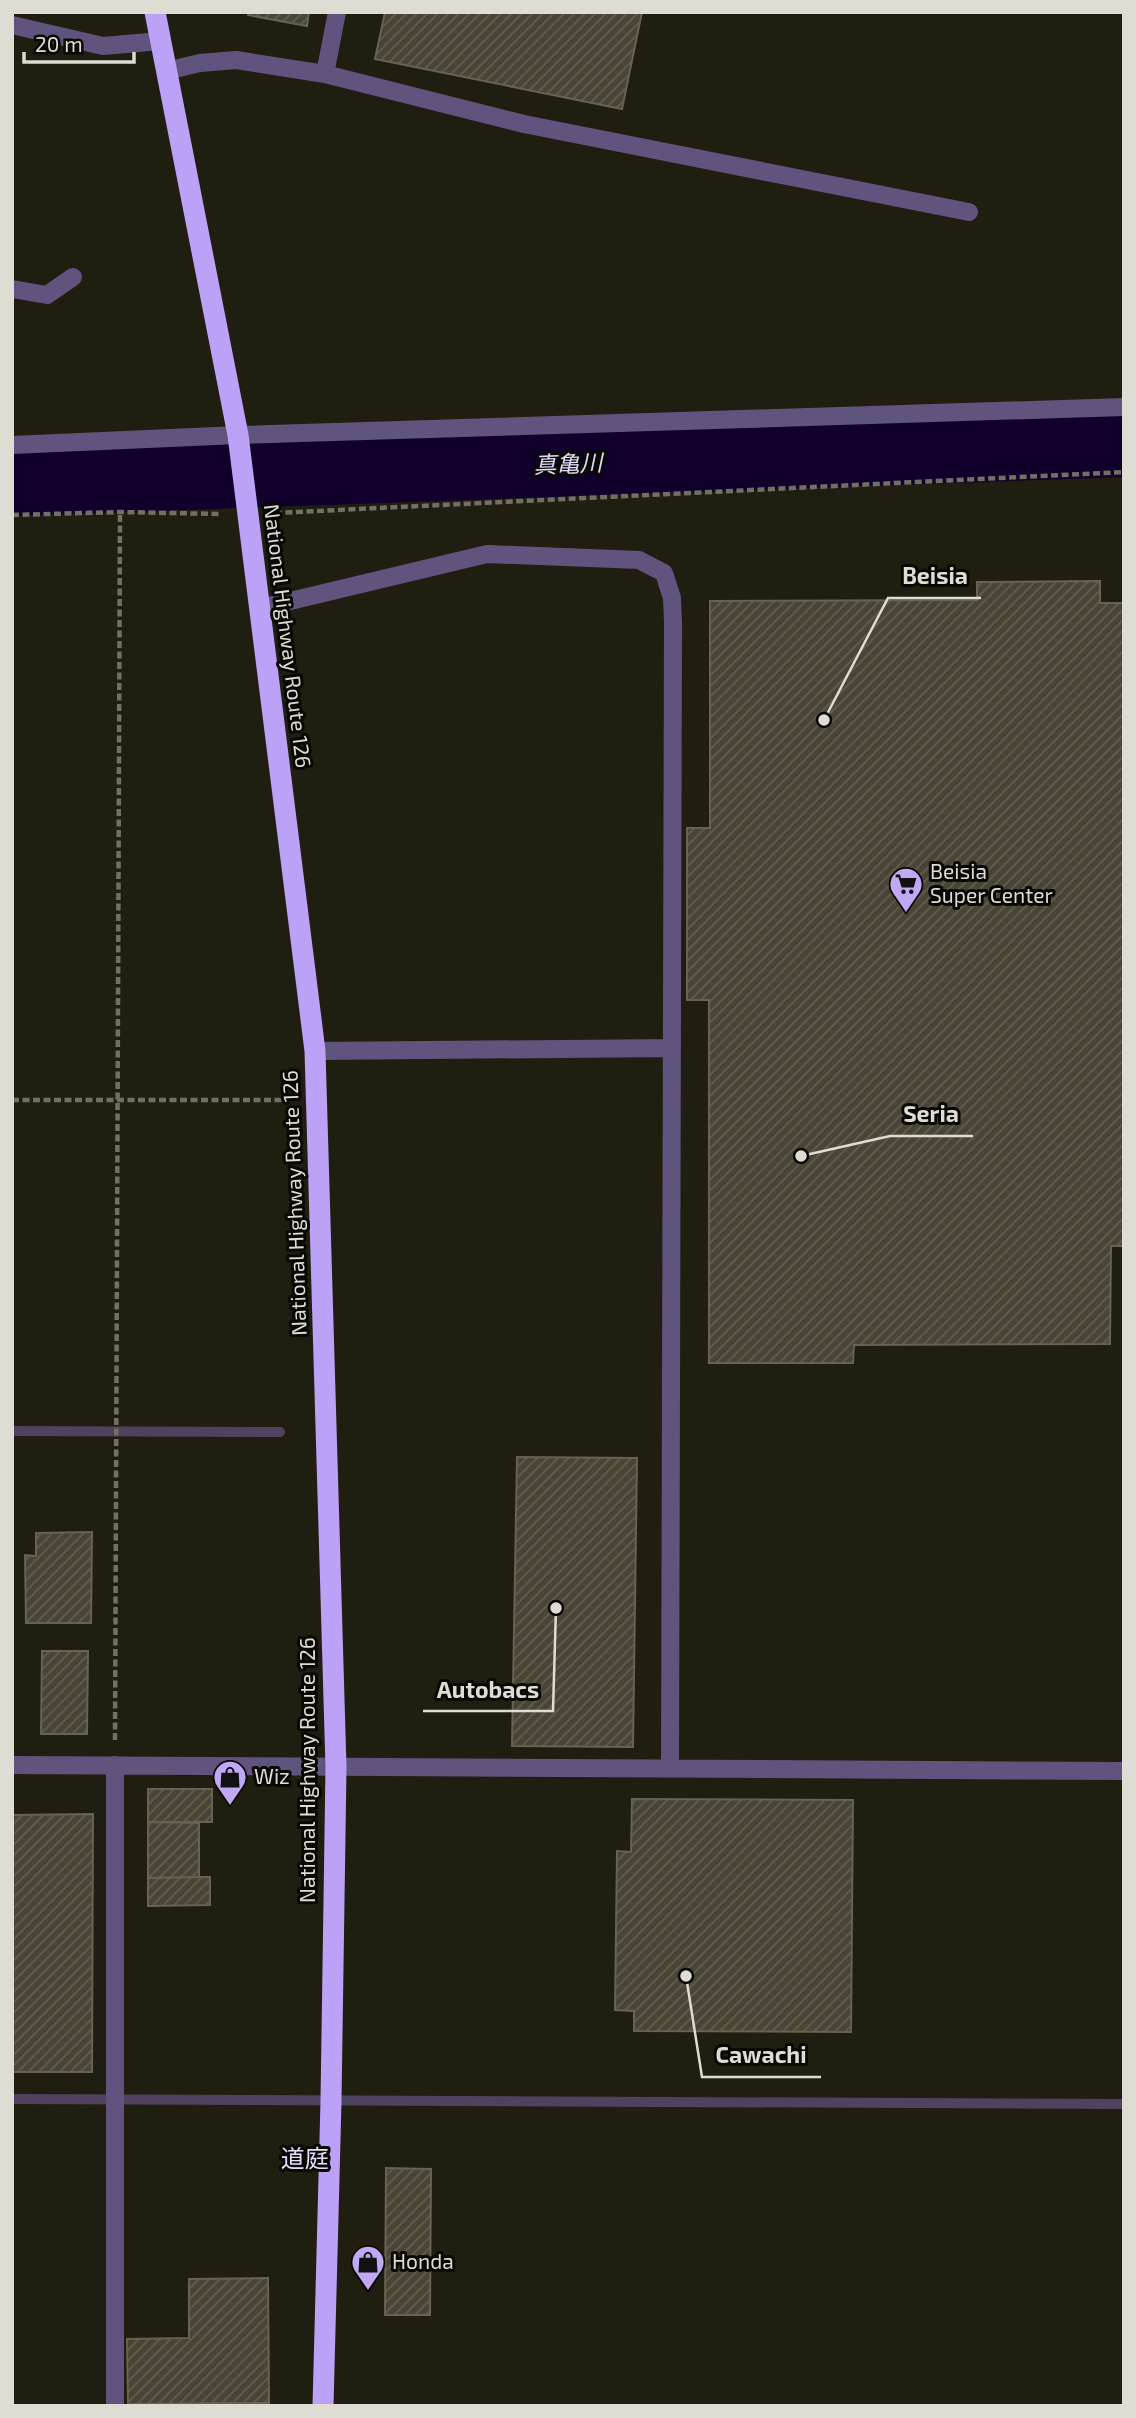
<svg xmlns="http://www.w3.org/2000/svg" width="1136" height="2418" viewBox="0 0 1136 2418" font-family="'Exo 2','Noto Sans JP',sans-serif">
<defs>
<pattern id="building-hatch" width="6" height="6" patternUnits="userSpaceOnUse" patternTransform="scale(1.75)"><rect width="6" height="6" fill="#484536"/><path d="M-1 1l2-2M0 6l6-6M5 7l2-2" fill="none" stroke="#625f52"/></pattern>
</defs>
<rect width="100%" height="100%" fill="#201e10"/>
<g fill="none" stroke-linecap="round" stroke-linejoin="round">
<path stroke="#4f425e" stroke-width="10" d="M12 1431 280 1432
M12 2099 1124 2104"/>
<path stroke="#12002c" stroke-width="66" d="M12 483 1124 444"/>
</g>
<path fill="url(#building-hatch)" stroke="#666353" stroke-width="2" d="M248 12H309L307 26 248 15Z
M385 12H642L622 109 375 59Z
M1100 581V603H1124V1246H1111L1110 1344 854 1345 853 1363H709V1000H687V828H710V601L977 600V582Z
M517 1457 637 1458 633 1747 512 1746Z
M92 1532 91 1623H26L25 1555 36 1556V1533Z
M42 1651H88L87 1734H41Z
M148 1789H212V1822H148Z
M632 1799 853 1800 851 2032 634 2031V2011L615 2010 617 1851 631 1852Z
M93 1814 92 2072H12V1815Z
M148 1822 199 1823V1877L148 1878Z
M199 1877H210V1905L148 1906V1878Z
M386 2168 431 2169 430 2315H385Z
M268 2278 269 2403 128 2404 127 2339 189 2338V2279Z"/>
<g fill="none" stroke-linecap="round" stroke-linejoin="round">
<path stroke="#727065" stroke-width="4.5" stroke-dasharray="7 3.5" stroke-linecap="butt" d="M275 513 1124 472
M12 515 120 512 221 514
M12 1100H288
M115 1740 120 512"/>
<path stroke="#60537d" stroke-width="18" d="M12 25 103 46 160 41
M166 71 200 63 236 60 325 74 524 124 969 212
M325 74 337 12
M12 289 47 295 73 277
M12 445 238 435 1124 407
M261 608 487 554 639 560 664 573 672 598 673 623 670 1769
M315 1051 672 1048
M12 1765 1124 1771
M115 1765V2406"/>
<path stroke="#bca2f6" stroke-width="21" d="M155 12 238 435 315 1051 336 1767 331 2101 323 2406"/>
</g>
<defs>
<symbol id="supermarket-pin" viewBox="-11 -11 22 30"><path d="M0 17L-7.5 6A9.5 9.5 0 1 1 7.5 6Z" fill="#bfa8f4" stroke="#090804"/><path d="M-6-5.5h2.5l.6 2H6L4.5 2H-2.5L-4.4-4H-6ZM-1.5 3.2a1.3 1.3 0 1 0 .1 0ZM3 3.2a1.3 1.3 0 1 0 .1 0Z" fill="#111"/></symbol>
<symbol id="shop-pin" viewBox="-11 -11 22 30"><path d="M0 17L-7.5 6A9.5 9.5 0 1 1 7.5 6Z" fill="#bfa8f4" stroke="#090804"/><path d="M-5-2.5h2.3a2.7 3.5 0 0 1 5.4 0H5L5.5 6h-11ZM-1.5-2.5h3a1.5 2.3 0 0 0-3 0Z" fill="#111"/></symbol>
</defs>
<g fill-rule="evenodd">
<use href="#supermarket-pin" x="887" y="865" width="38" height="52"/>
<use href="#shop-pin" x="211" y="1758" width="38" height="52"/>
<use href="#shop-pin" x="349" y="2243" width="38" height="52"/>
</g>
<g text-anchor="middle" stroke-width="6" stroke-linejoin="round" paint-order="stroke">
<g font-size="21" fill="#dedcd3" stroke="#090804">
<text transform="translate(287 636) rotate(83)" y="7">National Highway Route 126</text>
<text transform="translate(295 1203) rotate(-92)" y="7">National Highway Route 126</text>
<text transform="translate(308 1770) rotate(-90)" y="7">National Highway Route 126</text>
</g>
<g font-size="21" fill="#dedcd3" stroke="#090804" text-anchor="start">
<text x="930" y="879">Beisia<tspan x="930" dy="24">Super Center</tspan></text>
<text x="254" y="1784">Wiz</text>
<text x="392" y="2269">Honda</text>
</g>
<g font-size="23" font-style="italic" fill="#e4dafe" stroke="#090804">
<text transform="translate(568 464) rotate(-2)" y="8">真亀川</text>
</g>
<g font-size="24" fill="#e6defb" stroke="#090804">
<text x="305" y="2167">道庭</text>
</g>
</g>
<path fill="none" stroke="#dedcd3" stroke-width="2.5" d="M824 720L888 598H981M801 1156L890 1136H973M556 1608L553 1711H423M686 1976L702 2077H821"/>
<g fill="#dedcd3" stroke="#090804" stroke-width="2.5">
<circle cx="824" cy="720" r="7"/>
<circle cx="801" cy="1156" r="7"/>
<circle cx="556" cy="1608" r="7"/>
<circle cx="686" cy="1976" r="7"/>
</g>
<g font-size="23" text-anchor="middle" font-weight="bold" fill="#dedcd3" stroke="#090804" stroke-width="6" stroke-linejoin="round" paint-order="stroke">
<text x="935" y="584">Beisia</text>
<text x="931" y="1122">Seria</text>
<text x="488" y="1698">Autobacs</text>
<text x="761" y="2063">Cawachi</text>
</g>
<rect width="1136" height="2418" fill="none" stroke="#dedcd3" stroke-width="28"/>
<path d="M24 52v10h110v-10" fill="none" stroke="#dedcd3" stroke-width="3.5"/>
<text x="35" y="52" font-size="21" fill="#dedcd3" stroke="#090804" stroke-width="5" paint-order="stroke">20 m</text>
</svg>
